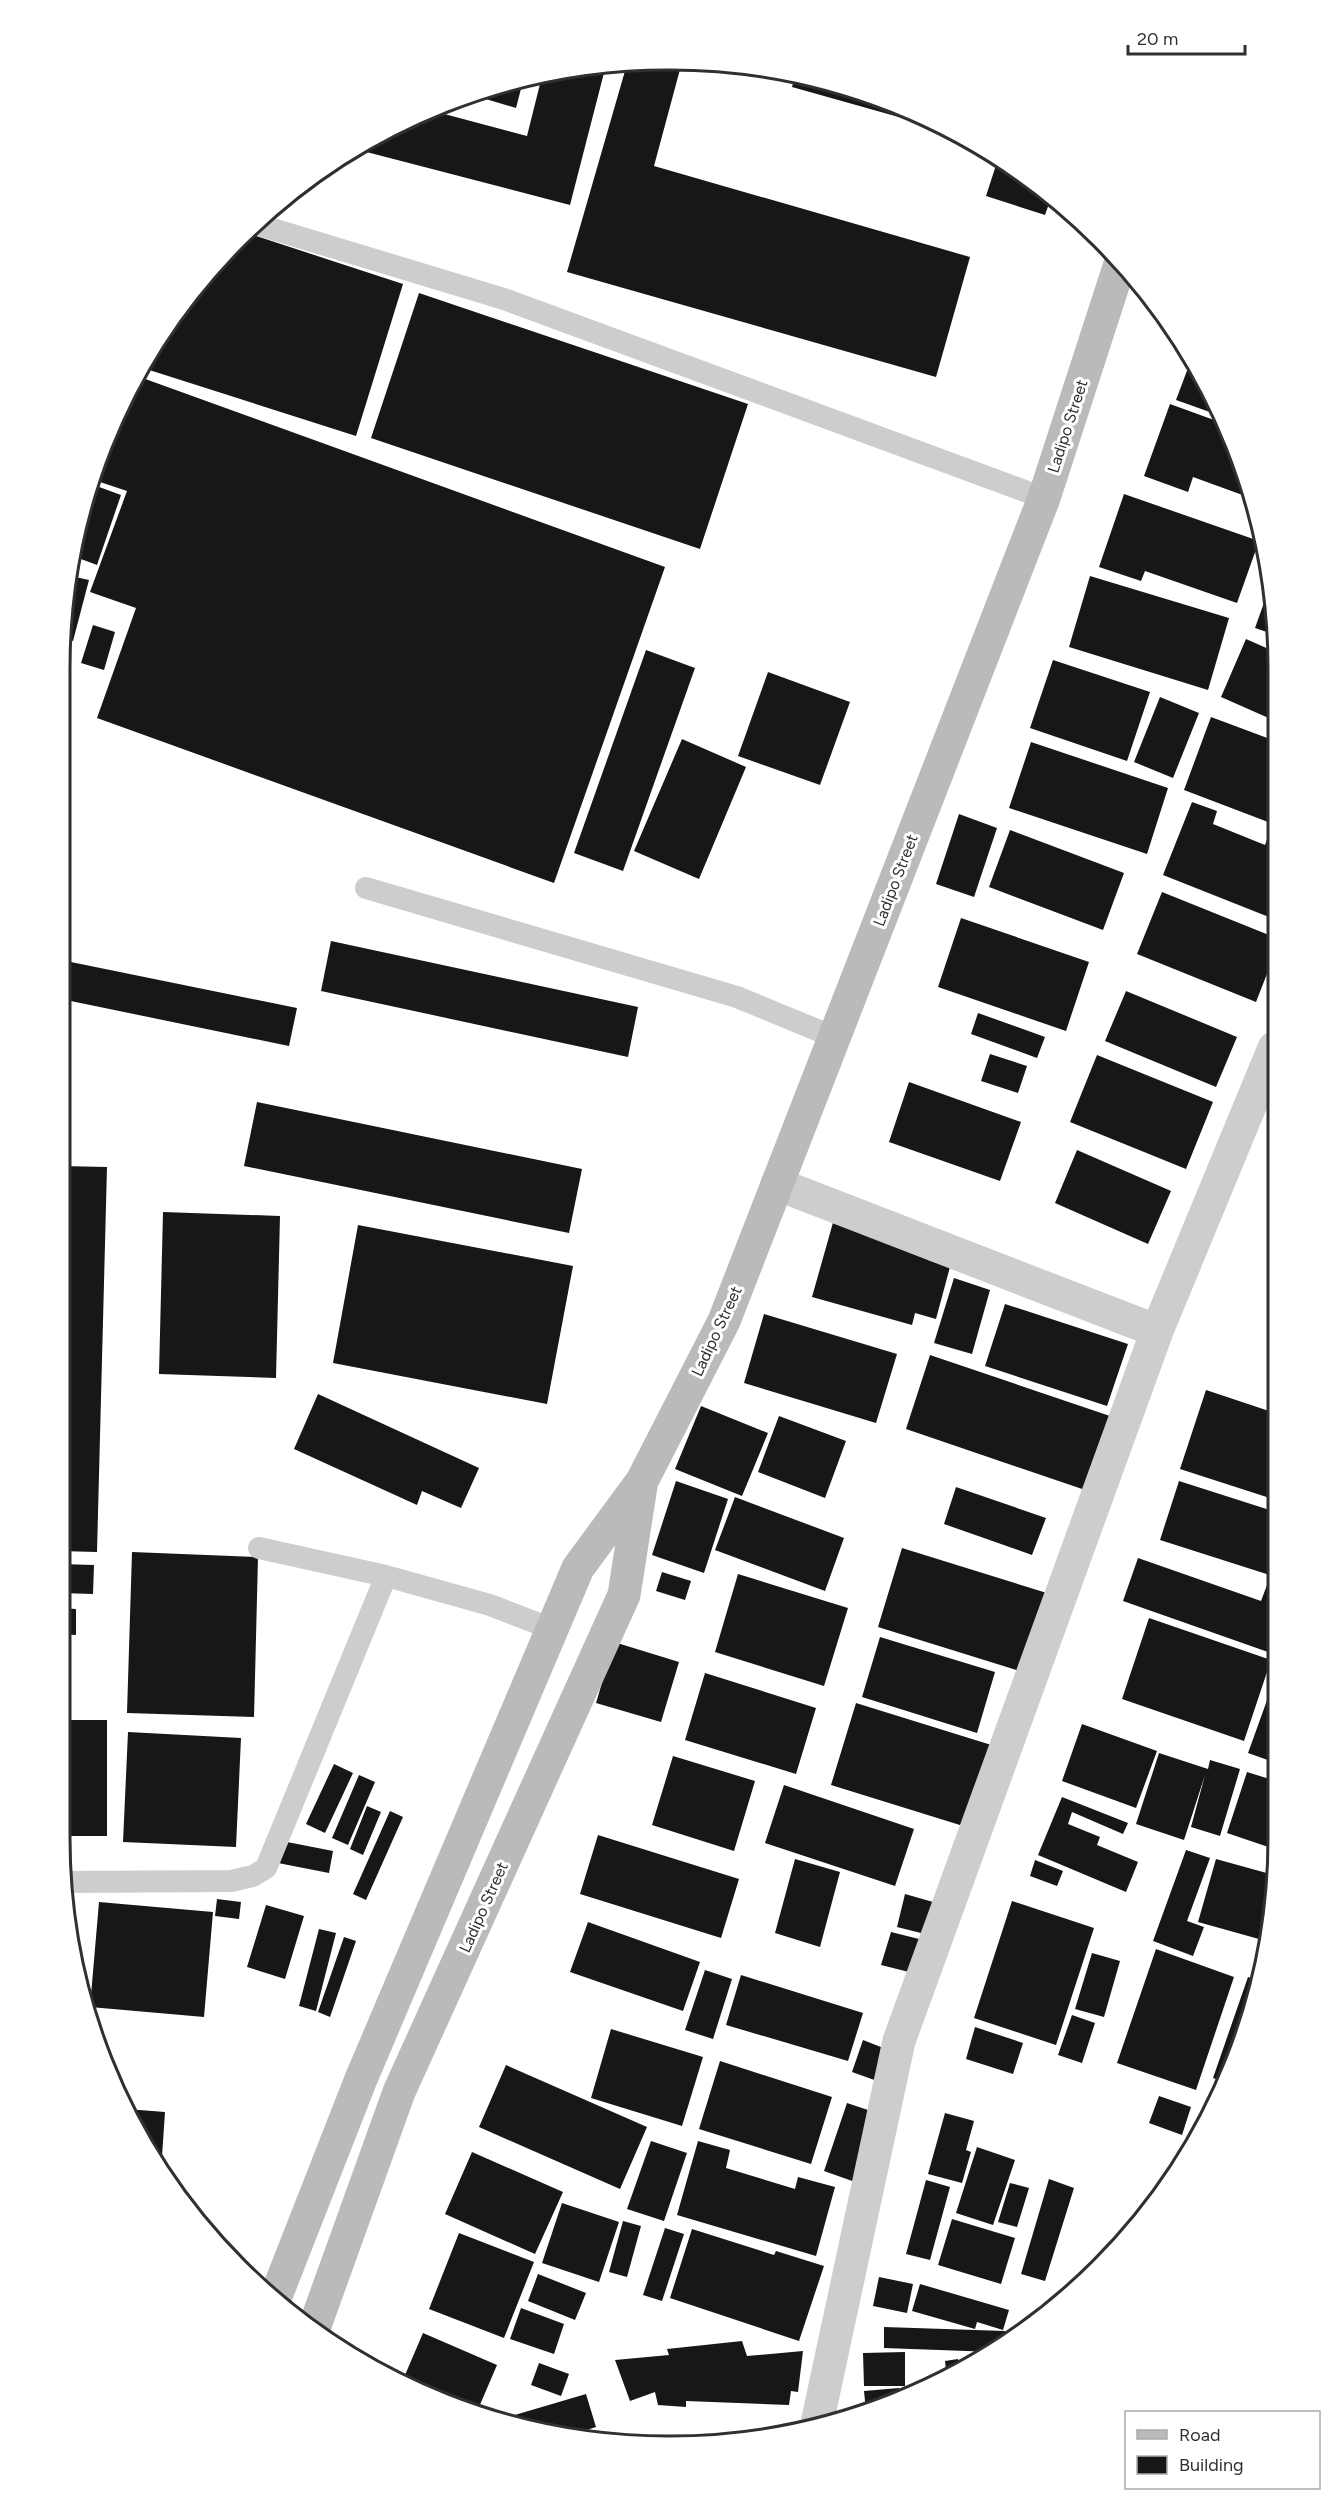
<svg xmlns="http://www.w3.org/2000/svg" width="1338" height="2507" viewBox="0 0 1338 2507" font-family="Figtree,sans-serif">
<rect width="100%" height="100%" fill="#fff"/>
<path fill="#171717" d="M682 62 654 166 970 257 936 377 567 272 627 64Z
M590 65H606L570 205 355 149 365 141 433 111 527 136 542 76Z
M795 76 827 81 939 123 952 132 792 87Z
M523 81 516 108 469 94 474 92Z
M997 162 1051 198 1045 215 986 196Z
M247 233 403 284 356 436 143 368 186 298Z
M419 293 748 404 700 549 371 438Z
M1191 360 1218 411 1221 416 1176 400Z
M137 376 665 567 554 883 97 718 136 608 90 592 127 491 94 480 123 399Z
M1170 404 1225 424 1232 436 1248 497 1193 477 1188 492 1144 476Z
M91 484 121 495 97 565 73 556 81 512Z
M1124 494 1259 541 1237 603 1145 571 1141 581 1099 567Z
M71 576 89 580 73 641 61 638Z
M1090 576 1229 618 1208 690 1069 647Z
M1271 583 1273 589V634L1255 628Z
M93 625 115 632 104 670 81 663Z
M1246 639 1273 651V720L1221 697Z
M646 650 695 668 623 871 574 853Z
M1053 660 1150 692 1127 761 1030 728Z
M768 672 850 702 820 785 738 756Z
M1160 697 1199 713 1173 778 1134 762Z
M1211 717 1273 740V824L1184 790Z
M682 739 746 767 699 879 634 851Z
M1031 742 1168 788 1147 854 1009 808Z
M1192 802 1217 811 1213 824 1265 845 1269 834 1273 835 1274 919 1163 875Z
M959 814 997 828 974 897 936 884Z
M1010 830 1124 873 1103 930 989 887Z
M1162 892 1274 937V956L1256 1002 1137 954Z
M961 918 1089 962 1066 1031 938 987Z
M331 941 638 1007 628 1057 321 991Z
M61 960 297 1008 289 1046 61 999Z
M1126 991 1237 1037 1216 1087 1105 1041Z
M978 1013 1045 1037 1037 1058 971 1034Z
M990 1054 1027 1066 1018 1093 981 1081Z
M1097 1055 1213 1102 1186 1169 1070 1122Z
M909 1082 1021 1122 1000 1181 889 1142Z
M257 1102 582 1169 569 1233 244 1166Z
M1077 1150 1171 1191 1148 1244 1055 1203Z
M61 1166 107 1167 97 1552 60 1551Z
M163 1212 280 1216 276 1378 159 1374Z
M834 1219 931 1247 928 1260 950 1267 936 1319 915 1313 912 1325 812 1297Z
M358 1225 573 1266 547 1404 333 1363Z
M954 1278 990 1290 972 1354 934 1343Z
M1005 1304 1128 1344 1107 1406 985 1366Z
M764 1314 897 1354 876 1423 744 1383Z
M930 1355 1113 1417 1088 1491 906 1429Z
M1206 1390 1275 1413 1276 1500 1180 1469Z
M318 1394 479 1468 461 1508 422 1491 417 1505 294 1449Z
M701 1406 768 1433 742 1496 675 1469Z
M779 1416 846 1441 825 1498 758 1472Z
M676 1481 728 1499 704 1573 652 1555Z
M1179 1481 1276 1512V1577L1160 1540Z
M956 1487 1046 1518 1032 1555 944 1524Z
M735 1497 844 1538 825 1591 715 1550Z
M902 1548 1050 1594 1026 1673 878 1627Z
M132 1552 258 1557 254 1717 127 1713Z
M1138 1558 1261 1601 1267 1585 1276 1589V1629L1268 1652 1123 1601Z
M60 1564 94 1565 93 1594 60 1593Z
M662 1572 691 1581 685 1600 656 1591Z
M738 1574 848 1608 824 1686 715 1652Z
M60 1608 76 1609V1635L60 1634Z
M1149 1618 1271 1660 1244 1741 1122 1699Z
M880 1637 995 1672 977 1733 862 1697Z
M614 1642 679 1662 661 1722 596 1703Z
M705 1673 816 1708 796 1774 685 1740Z
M1270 1692 1276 1694V1763L1248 1753Z
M856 1703 1001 1748 976 1830 831 1785Z
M60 1720H107V1836H60Z
M1082 1724 1157 1751 1136 1808 1062 1781Z
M128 1732 241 1738 236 1847 123 1842Z
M1159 1753 1208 1769 1210 1760 1240 1769 1220 1836 1191 1827 1205 1775 1184 1840 1136 1824Z
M673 1756 755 1781 734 1851 652 1825Z
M334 1764 353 1773 325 1833 306 1824Z
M1247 1772 1276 1781 1277 1850 1227 1833Z
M359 1775 375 1782 348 1845 332 1838Z
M784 1785 914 1829 895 1886 765 1843Z
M1062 1797 1128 1823 1123 1834 1072 1812 1068 1824 1100 1837 1097 1845 1138 1862 1126 1892 1038 1855Z
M367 1806 381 1812 363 1855 350 1849Z
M390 1811 403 1817 366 1900 353 1894Z
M598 1835 739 1879 721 1938 580 1894Z
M282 1841 333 1851 329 1873 278 1863Z
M1186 1850 1210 1858 1187 1921 1204 1927 1193 1956 1153 1941Z
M795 1859 840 1872 820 1947 775 1933Z
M1216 1859 1277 1876 1266 1941 1198 1922Z
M1035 1860 1063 1871 1057 1886 1030 1876Z
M905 1894 933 1902 925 1934 897 1927Z
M217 1899 241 1902 239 1919 215 1916Z
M1012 1901 1094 1928 1056 2045 974 2018Z
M99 1902 213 1912 204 2017 90 2007Z
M266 1905 304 1916 285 1979 247 1967Z
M588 1922 700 1962 683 2011 570 1972Z
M319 1929 336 1933 316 2011 299 2006Z
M891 1932 923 1940 913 1973 881 1965Z
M70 1935H77V1974L72 1956Z
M344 1937 356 1941 330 2017 318 2012Z
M1156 1949 1234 1977 1196 2090 1117 2063Z
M1092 1953 1120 1961 1104 2017 1075 2009Z
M705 1970 732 1979 713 2039 685 2030Z
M741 1975 863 2013 848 2061 726 2025Z
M1248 1977 1260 1981 1257 1996 1225 2082 1213 2078Z
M1072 2015 1095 2023 1082 2063 1058 2055Z
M975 2027 1023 2043 1013 2074 966 2059Z
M611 2029 703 2057 682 2126 591 2098Z
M863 2040 891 2051 880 2082 852 2072Z
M720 2061 832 2097 811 2164 699 2129Z
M506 2065 647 2127 620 2189 479 2127Z
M1159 2096 1191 2107 1182 2135 1149 2123Z
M847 2103 877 2113 855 2182 824 2171Z
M126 2109 165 2112 161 2171 141 2142Z
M945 2113 974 2121 966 2150 971 2152 962 2183 928 2174Z
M651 2141 687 2153 664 2221 627 2209Z
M698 2141 730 2150 726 2168 795 2189 798 2177 835 2187 816 2256 677 2215Z
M977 2147 1015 2160 993 2225 956 2213Z
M472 2152 563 2192 535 2254 445 2214Z
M1049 2179 1074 2188 1045 2281 1021 2274Z
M926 2180 950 2187 930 2260 906 2254Z
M1010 2183 1029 2188 1017 2227 998 2222Z
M562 2203 619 2222 599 2282 542 2263Z
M952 2219 1015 2238 1001 2284 938 2265Z
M623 2221 641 2226 627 2277 609 2272Z
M665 2228 684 2234 662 2301 643 2295Z
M692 2229 774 2255 776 2251 824 2266 799 2341 670 2298Z
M459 2233 534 2262 504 2338 429 2309Z
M538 2274 586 2293 575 2320 528 2301Z
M879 2277 913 2284 907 2313 873 2306Z
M920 2284 1009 2310 1003 2330 977 2322 975 2329 912 2311Z
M521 2308 564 2324 554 2354 510 2339Z
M884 2327 1005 2331V2346L994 2352 884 2348Z
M423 2333 497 2365 476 2414 436 2401 402 2382Z
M742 2341 747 2356 803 2351 798 2392 791 2391 789 2405 686 2401V2407L658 2405 655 2392 630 2401 615 2360 669 2355 667 2349Z
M905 2352V2386H864L863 2353Z
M958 2359 960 2372 947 2379 945 2361Z
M539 2363 569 2374 561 2396 531 2385Z
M899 2388 900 2399 866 2411 864 2391Z
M586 2394 596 2427 568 2436 507 2425 505 2418Z"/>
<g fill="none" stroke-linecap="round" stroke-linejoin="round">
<path stroke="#cdcdcd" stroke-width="22" d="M256 224 504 299 1044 498
M366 888 737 997 834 1037
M259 1548 386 1576 490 1605 552 1629
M64 1882 231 1881 253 1876 266 1868 386 1576"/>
<path stroke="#cdcdcd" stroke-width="33" d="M777 1184 1157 1331
M816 2428 899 2041 1157 1331 1274 1048"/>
<path stroke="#bababa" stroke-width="33" d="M274 2301 361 2079 578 1568 642 1481 724 1321 1044 498 1119 267
M313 2331 399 2092 624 1595 641 1486"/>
</g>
<g text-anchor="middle" stroke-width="6" stroke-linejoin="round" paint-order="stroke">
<g font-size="16" fill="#303030" stroke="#fff">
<text transform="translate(1067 426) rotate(-72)" y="6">Ladipo Street</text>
<text transform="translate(895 880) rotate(-69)" y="6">Ladipo Street</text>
<text transform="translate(716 1331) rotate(-65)" y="6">Ladipo Street</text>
<text transform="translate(483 1907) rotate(-66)" y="6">Ladipo Street</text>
</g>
</g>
<path d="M0 0H1338V2507H0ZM668 70H670A598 598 0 0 1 1268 668V1838A598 598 0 0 1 670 2436H668A598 598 0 0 1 70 1838V668A598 598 0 0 1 668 70Z" fill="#fff" fill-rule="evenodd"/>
<path fill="none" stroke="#303030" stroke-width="3" d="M668 70H670A598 598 0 0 1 1268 668V1838A598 598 0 0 1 670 2436H668A598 598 0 0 1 70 1838V668A598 598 0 0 1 668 70Z"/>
<rect x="1125" y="2411" width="195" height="78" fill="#ffffff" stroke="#acacac" stroke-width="1.5"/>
<rect x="1137" y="2430" width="30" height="9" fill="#bababa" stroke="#acacac" stroke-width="1.5"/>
<text x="1179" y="2441" font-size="18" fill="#303030">Road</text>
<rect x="1137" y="2456" width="30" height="18" fill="#171717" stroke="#acacac" stroke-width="1.5"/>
<text x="1179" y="2471" font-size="18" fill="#303030">Building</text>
<path d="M1128 45v9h117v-9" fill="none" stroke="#303030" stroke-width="3"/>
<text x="1137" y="45" font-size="18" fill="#303030" stroke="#ffffff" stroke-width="4.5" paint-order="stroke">20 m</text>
</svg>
